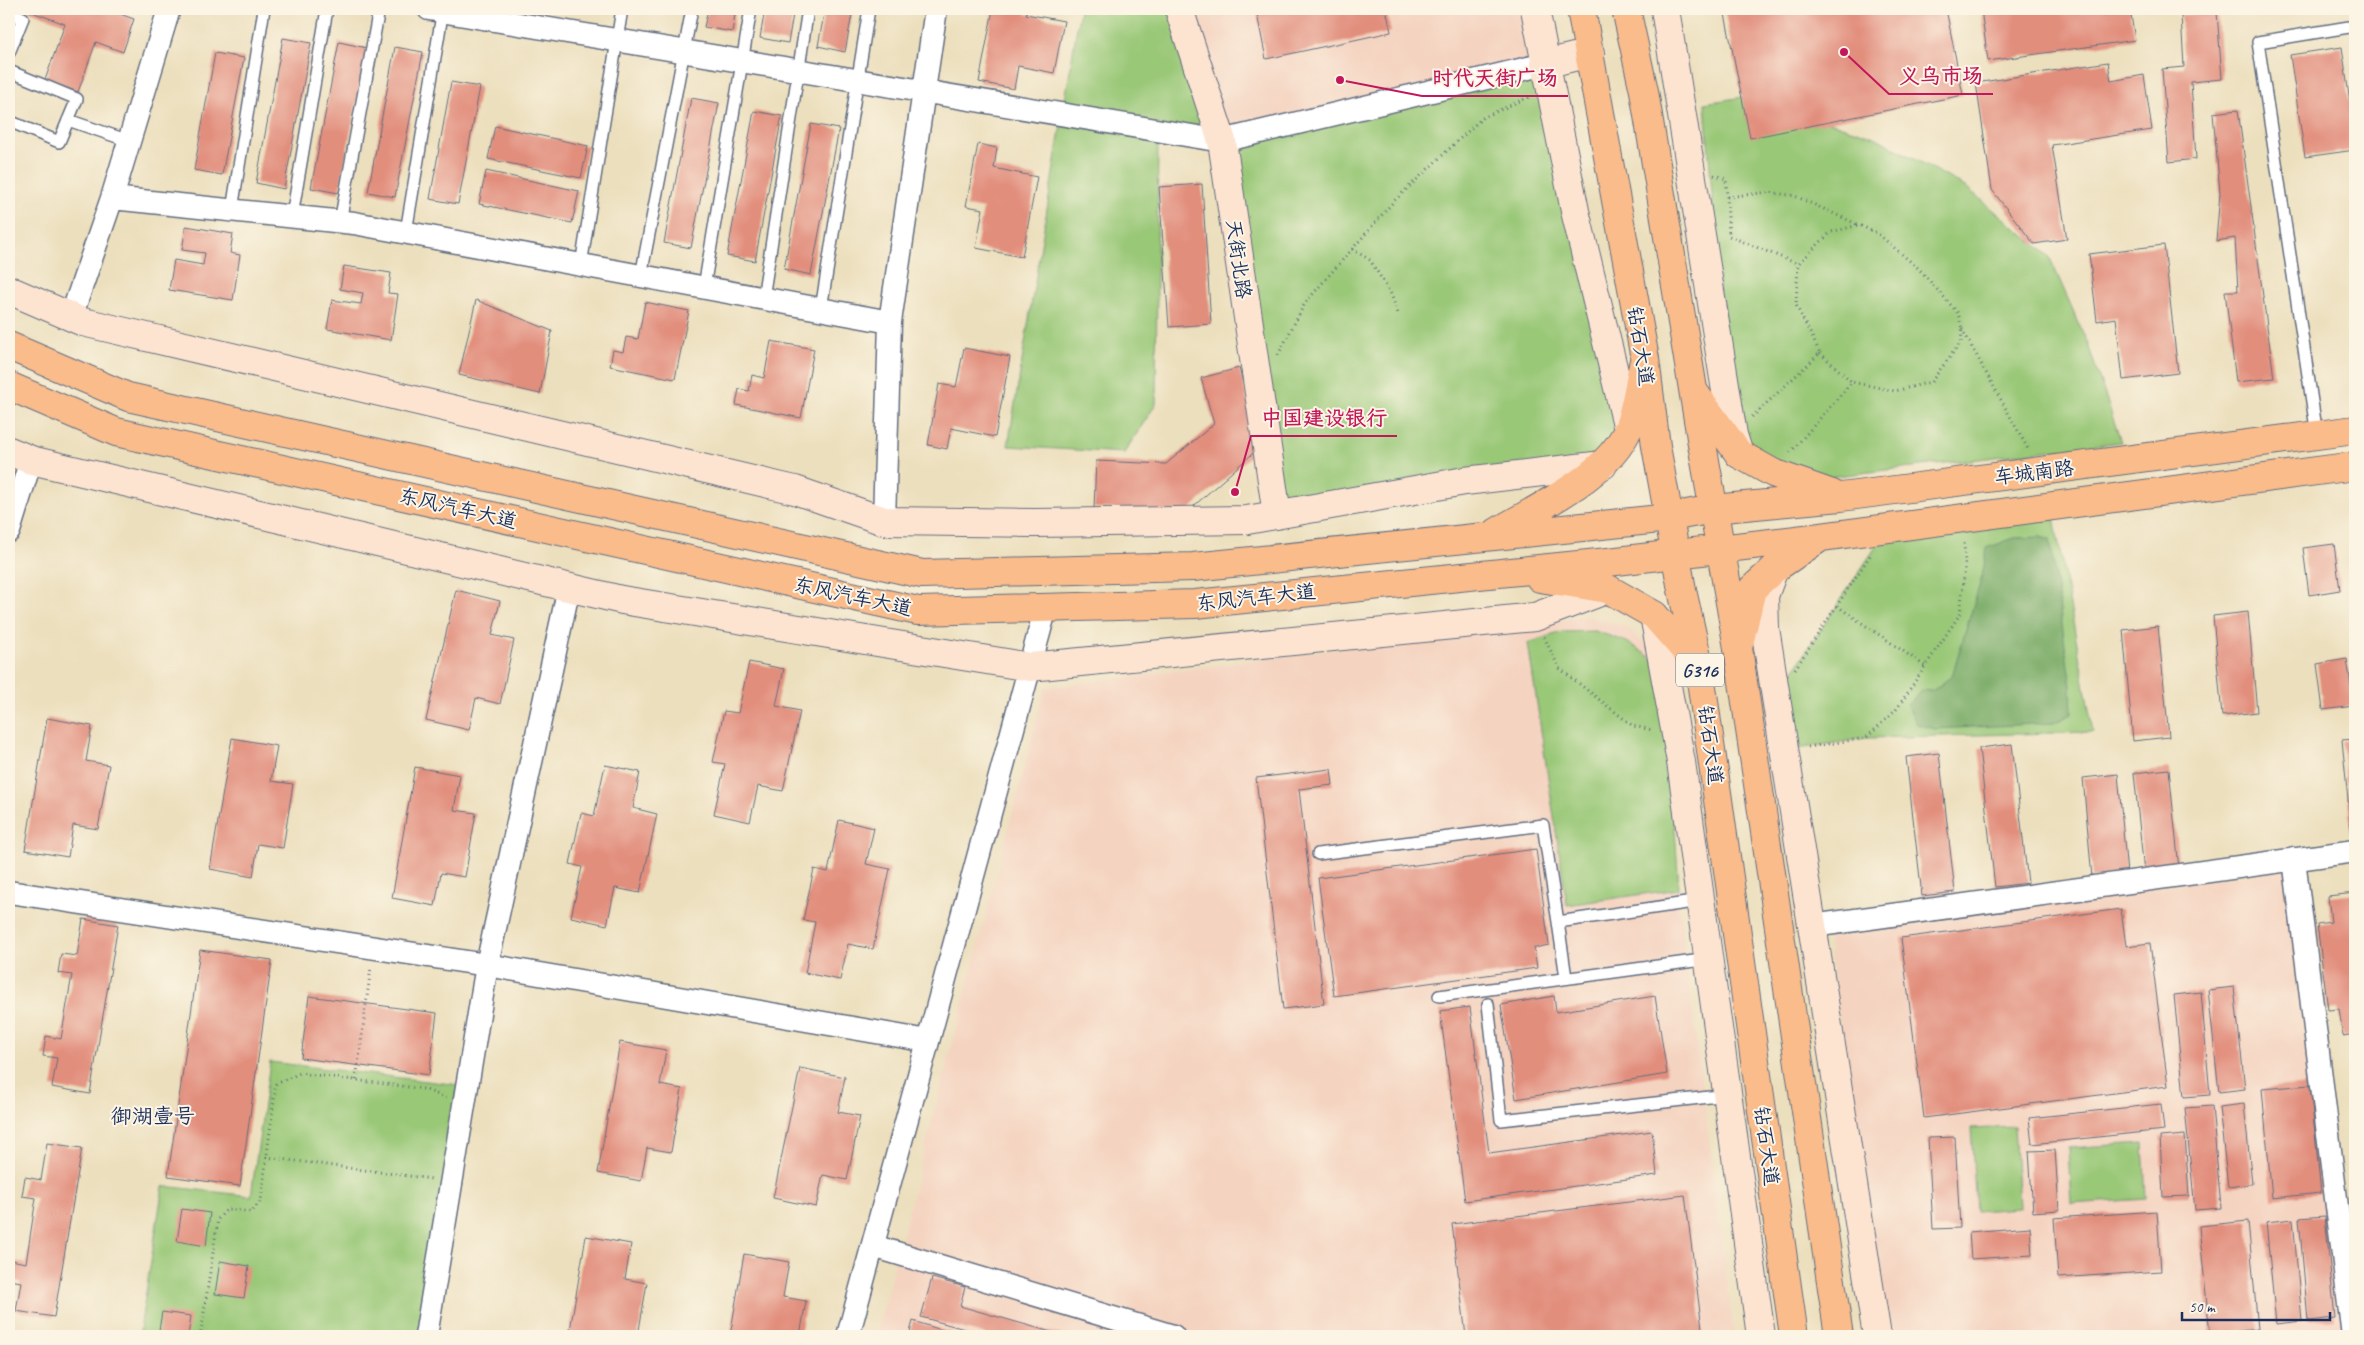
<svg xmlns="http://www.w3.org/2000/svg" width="2364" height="1345" viewBox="0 0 2364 1345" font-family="Caveat,'LXGW WenKai TC',sans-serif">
<rect width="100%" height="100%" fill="#fcf5e5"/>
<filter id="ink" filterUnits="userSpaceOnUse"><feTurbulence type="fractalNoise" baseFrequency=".02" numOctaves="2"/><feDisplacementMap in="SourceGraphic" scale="10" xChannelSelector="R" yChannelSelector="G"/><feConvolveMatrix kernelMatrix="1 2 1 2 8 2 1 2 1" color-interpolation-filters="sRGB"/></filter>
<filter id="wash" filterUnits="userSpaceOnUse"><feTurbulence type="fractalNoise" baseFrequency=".0096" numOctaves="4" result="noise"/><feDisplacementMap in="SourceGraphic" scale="20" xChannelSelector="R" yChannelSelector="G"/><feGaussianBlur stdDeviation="1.12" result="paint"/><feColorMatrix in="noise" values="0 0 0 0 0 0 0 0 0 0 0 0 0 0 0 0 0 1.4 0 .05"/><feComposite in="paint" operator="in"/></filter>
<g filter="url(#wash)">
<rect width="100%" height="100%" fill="#ecdfbd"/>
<path fill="#f4d3c0" d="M1179 9H1535L1545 64 1222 141Z
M1585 616 1625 626 1650 648 1680 912 1734 1336H876L1045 688Z
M2286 870 2348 1336H1882L1827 930Z"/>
<path fill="#99c877" stroke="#5a7c6a" d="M1080 9H1179L1222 141 1545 64 1628 429 1603 465 1277 515 1222 141 1158 131 1156 404 1124 453 1008 446Z
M1750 96 1875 137 1967 188 2049 256 2087 342 2121 442 1795 481 1739 454 1728 404 1705 103Z
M2052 506 2093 732 1866 738 1785 751 1776 697 1889 527Z
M1595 631 1627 642 1664 666 1679 889 1567 905 1528 643 1562 632Z
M270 1062 467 1086 426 1336H139L163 1186 251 1196Z
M2014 1126 2019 1208 1976 1211 1971 1128Z
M2143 1143 2146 1199 2071 1204 2068 1148Z"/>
<path fill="#7aac68" stroke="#4a6e63" d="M2041 537 2050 540 2071 687 2072 714 2054 723 1935 729 1917 724 1907 705 1922 690 1932 691 1952 676 1982 577 1987 548 2014 538Z"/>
<g id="blocks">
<path fill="#e28e7d" d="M24 9H106L134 19 123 52 96 42 78 92 45 80 65 24Z
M708 9H736L732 32 704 27Z
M765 9H794L788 43 760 38Z
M825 9H853L845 52 818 46Z
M993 9H1027L1026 14 1064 21 1054 73 1018 66 1014 89 979 82Z
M1256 9H1386L1391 32 1266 59Z
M1724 9H1946L1963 95 1750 138Z
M1981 9H2130L2135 40 1988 61Z
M2217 12 2222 79 2191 82 2196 159 2169 162 2162 69 2184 67 2181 15Z
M283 38 311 43 284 189 256 183Z
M339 42 367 48 339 193 311 188Z
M395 47 423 52 395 197 368 192Z
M2342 47 2355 137V150L2305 157 2290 55Z
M215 53 244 58 222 175 194 170Z
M2108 62 2111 81 2144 75 2152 130 2052 145 2067 239 2034 244 1992 190 1976 83Z
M451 82 480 87 458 204 430 199Z
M691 98 719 103 691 248 664 243Z
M2238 110 2274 378 2236 382 2225 291H2238L2235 238 2216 241 2220 193 2213 113Z
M754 111 782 116 755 261 727 256Z
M811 124 839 129 811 275 784 269Z
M495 126 588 146 581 178 488 159Z
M978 144 997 148 994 168 1037 177 1022 257 976 248 983 209 966 206Z
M486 171 579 191 572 223 479 204Z
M1202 184 1211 324 1169 327 1159 187Z
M186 226 233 234 230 253 240 255 233 300 169 290 174 260 203 265 205 253 182 250Z
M2164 245 2178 373 2123 380 2116 318 2097 321 2089 254Z
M344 266 391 273 388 293 398 294 391 340 327 329 332 300 361 304 363 293 340 289Z
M476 300 552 331 540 394 459 375Z
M645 302 689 311 675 379 610 366 613 350 623 352 626 337 638 339Z
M771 341 814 349 801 418 736 405 739 389 749 391 752 375 764 378Z
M964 348 1010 357 995 437 951 428 947 449 928 445 939 384 956 387Z
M1239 368 1260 447 1187 512 1094 508 1096 461 1166 464 1214 424 1201 378Z
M2334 544 2340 590 2309 595 2303 548Z
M456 590 500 601 492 635 514 640 500 704 476 698 469 730 426 720Z
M2248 612 2257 712 2222 716 2213 616Z
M2158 626 2169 737 2133 741 2123 630Z
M2347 659 2354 706 2323 710 2317 664Z
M749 662 784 669 776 706 800 711 783 791 758 786 750 822 714 814 725 764 713 762 724 711 738 713Z
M47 718 92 726 86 761 109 765 98 829 73 825 68 857 25 850Z
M232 738 277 746 271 781 293 784 283 848 258 844 253 877 210 869Z
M2355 739V840H2352L2342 740Z
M2012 744 2028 883 1995 887 1979 748Z
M1939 753 1955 892 1922 896 1906 757Z
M605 765 640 772 633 808 657 814 640 893 615 888 607 925 571 917 582 867 570 864 581 813 594 816Z
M415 767 460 775 454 810 476 813 465 877 441 873 435 906 392 898Z
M1331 769 1333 785 1299 789 1324 1004 1283 1009 1256 778Z
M2169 769 2179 869 2144 872 2134 773Z
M2118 774 2127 874 2092 878 2083 778Z
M839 820 874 828 866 864 890 869 873 949 848 944 840 980 805 973 815 922 803 920 814 869 828 872Z
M1536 849 1549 945 1534 948 1537 968 1334 996 1318 878Z
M2355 893V1034L2343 1036 2339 1009 2328 1010 2317 924 2331 922 2328 896Z
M2121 909 2126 946 2150 943 2168 1086 1924 1118 1901 938Z
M83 919 118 925 90 1094 52 1087 57 1058 43 1056 46 1036 61 1039 72 975 58 973 61 954 77 956Z
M200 950 272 960 240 1186 168 1176Z
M2234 987 2245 1089 2219 1092 2208 990Z
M2201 992 2210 1095 2184 1097 2174 995Z
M309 996 437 1013 429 1075 301 1058Z
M1554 996 1556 1012 1655 996 1667 1074 1516 1099 1501 1005Z
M1470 1007 1489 1153 1652 1131 1657 1175 1465 1201 1440 1011Z
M620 1042 666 1050 660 1085 682 1089 671 1152 647 1148 641 1181 598 1173Z
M800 1068 845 1077 838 1112 860 1116 847 1180 823 1175 816 1207 773 1198Z
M2310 1085 2321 1193 2272 1198 2262 1089Z
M2161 1104 2164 1130 2032 1144 2029 1118Z
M2244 1104 2252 1184 2228 1187 2219 1107Z
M2212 1106 2221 1208 2195 1210 2185 1108Z
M2185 1135 2189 1196 2163 1197 2160 1137Z
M1955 1137 1960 1228 1933 1229 1928 1138Z
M47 1143 82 1148 54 1317 16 1311 21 1282 9 1280 10 1260 26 1263 36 1198 22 1196 25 1177 41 1180Z
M2055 1150 2059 1210 2033 1212 2029 1151Z
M1685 1195 1703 1336H1466L1452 1224Z
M182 1209 210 1213 206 1246 177 1241Z
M2157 1211 2161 1271 2058 1278 2054 1218Z
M2325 1216 2335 1318 2308 1321 2299 1218Z
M2293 1219 2302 1321 2276 1324 2266 1222Z
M2248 1221 2258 1329 2210 1334 2199 1226Z
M2030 1227 2032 1255 1971 1259 1969 1232Z
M586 1236 631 1244 625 1279 647 1283 638 1336H569Z
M744 1254 789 1262 783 1297 806 1301 800 1336H730Z
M220 1261 249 1266 244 1298 215 1294Z
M932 1278 965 1287 960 1306 1065 1336H990L921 1317Z
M162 1312 191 1316 188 1336H158Z
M913 1321 961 1336H909Z"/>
</g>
</g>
<g filter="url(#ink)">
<use href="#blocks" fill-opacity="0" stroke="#646d7f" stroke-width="1"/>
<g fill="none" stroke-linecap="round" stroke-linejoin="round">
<defs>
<path id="lane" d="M9 12 23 18 9 53
M9 71 77 99 59 142 9 121
M68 120 129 141
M232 210 264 9
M292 216 327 9
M340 222 379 9
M406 232 443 9
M581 265 622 9
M641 276 692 9
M704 287 751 9
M763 298 808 9
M821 309 869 9
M2317 435 2258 42 2355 26
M1318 854 1543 825 1558 922 1700 901
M1558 922 1566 978
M1439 996 1709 959
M1488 1004 1501 1120 1728 1095"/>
<path id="street" d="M169 9 112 198 354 223 890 322
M429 9 1222 141 1545 64
M71 317 112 198
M884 521 890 322 936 9
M9 531 31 460
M2294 859 2353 1336
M9 892 487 965 928 1041
M1812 926 2355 851
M873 1246 1173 1336
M426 1336 487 965 569 587
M848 1336 1046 607"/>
<path id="secondary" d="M1179 9 1222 141 1277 515
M1535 9 1575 211 1628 429
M1665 9 1733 435 1739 454
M1545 64 1590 53
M9 290 83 322 795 490 884 521 1035 523 1247 520 1465 481 1603 465
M9 451 31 460 622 600 1030 667 1535 617 1608 589
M1774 569 1764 596 1765 628 1877 1336
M1654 615 1681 762 1761 1336"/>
<path id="primary" d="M9 346 128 397 922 574 1193 567 1660 519 1713 509 1841 497 2355 430
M9 386 116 432 918 611 1195 604 1608 562 1821 537 2355 466
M1694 392 1739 454 1773 473 1832 494
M1497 532C1540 506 1608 476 1628 429 1636 409 1639 382 1644 361
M1540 578 1608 589 1654 615 1699 666
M1738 648 1752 589 1774 569 1818 539"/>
<path id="highway" d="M1581 9 1645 359 1656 446 1682 590 1699 666 1794 1336
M1626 9 1644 91 1701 438 1738 648 1839 1336"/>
</defs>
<use href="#lane" stroke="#646d7f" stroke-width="14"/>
<use href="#street" stroke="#646d7f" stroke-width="25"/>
<use href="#secondary" stroke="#646d7f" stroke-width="30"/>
<use href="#primary" stroke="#646d7f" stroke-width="30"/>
<use href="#highway" stroke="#646d7f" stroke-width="30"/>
<path stroke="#646d7f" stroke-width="3" stroke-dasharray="1 4" stroke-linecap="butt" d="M1714 175 1726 179 1729 236 1798 264
M1727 197 1769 192 1795 196 1859 225
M1352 249 1370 260 1391 294 1399 316
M1962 329 2028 449
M1820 353 1852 382
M1278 355 1305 303 1395 200 1482 118 1529 97
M1752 417 1820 353 1796 305 1798 264 1831 232 1859 225 1877 233 1918 268 1958 313 1962 329 1961 342 1931 382 1895 391 1852 382 1788 455
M1837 606 1925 666
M1544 637 1559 668 1633 726 1653 730
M1795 669 1871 554
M1808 747 1866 738 1896 710 1960 614 1965 566 1964 541
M356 1080 371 967
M266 1157 432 1179
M205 1336 201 1332 218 1219 227 1209 251 1212 261 1201 276 1084 300 1073 424 1089 446 1098"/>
<use href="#lane" stroke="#fff" stroke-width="11"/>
<use href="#street" stroke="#fff" stroke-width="22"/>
<use href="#secondary" stroke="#fde4d1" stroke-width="28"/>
<use href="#primary" stroke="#fabc8b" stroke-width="28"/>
<use href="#highway" stroke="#fabc8b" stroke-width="28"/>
</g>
</g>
<g text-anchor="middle" stroke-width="4" stroke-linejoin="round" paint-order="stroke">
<rect fill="#fcf5e5" stroke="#5e6a86" stroke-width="1" x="1676" y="653.5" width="48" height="33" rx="4"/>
<g font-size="19" font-weight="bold" fill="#1b2f5e">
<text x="1700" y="677">G316</text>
</g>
<g font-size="20" fill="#1b2f5e" stroke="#fcf5e5">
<text transform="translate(1239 259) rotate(82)" y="7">天街北路</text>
<text transform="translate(1641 346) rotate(81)" y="7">钻石大道</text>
<text transform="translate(2034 472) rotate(-7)" y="7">车城南路</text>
<text transform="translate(458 508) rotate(13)" y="7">东风汽车大道</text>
<text transform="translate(853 596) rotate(12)" y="7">东风汽车大道</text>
<text transform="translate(1256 597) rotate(-6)" y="7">东风汽车大道</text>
<text transform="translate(1711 745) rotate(82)" y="7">钻石大道</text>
<text transform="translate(1767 1146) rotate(82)" y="7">钻石大道</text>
</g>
<g font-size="21" fill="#1b2f5e" stroke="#fcf5e5">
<text x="153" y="1123">御湖壹号</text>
</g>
</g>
<path fill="none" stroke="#c2185b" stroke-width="2" d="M1844 52L1889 94H1993M1340 80L1422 96H1568M1235 492L1251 436H1397"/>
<g fill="#c2185b" stroke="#fcf5e5" stroke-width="2">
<circle cx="1844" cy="52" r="5"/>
<circle cx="1340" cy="80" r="5"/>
<circle cx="1235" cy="492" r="5"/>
</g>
<g font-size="21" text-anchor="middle" font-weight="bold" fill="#c2185b" stroke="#fcf5e5" stroke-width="4" stroke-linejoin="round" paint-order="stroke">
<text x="1941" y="83">义乌市场</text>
<text x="1495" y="85">时代天街广场</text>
<text x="1324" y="425">中国建设银行</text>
</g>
<rect width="2364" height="1345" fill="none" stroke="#fcf5e5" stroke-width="30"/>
<path d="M2182 1312v8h148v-8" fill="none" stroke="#1b2f5e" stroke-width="2.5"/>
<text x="2189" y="1312" font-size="15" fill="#1b2f5e" stroke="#fcf5e5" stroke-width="4" paint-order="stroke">50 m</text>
</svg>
